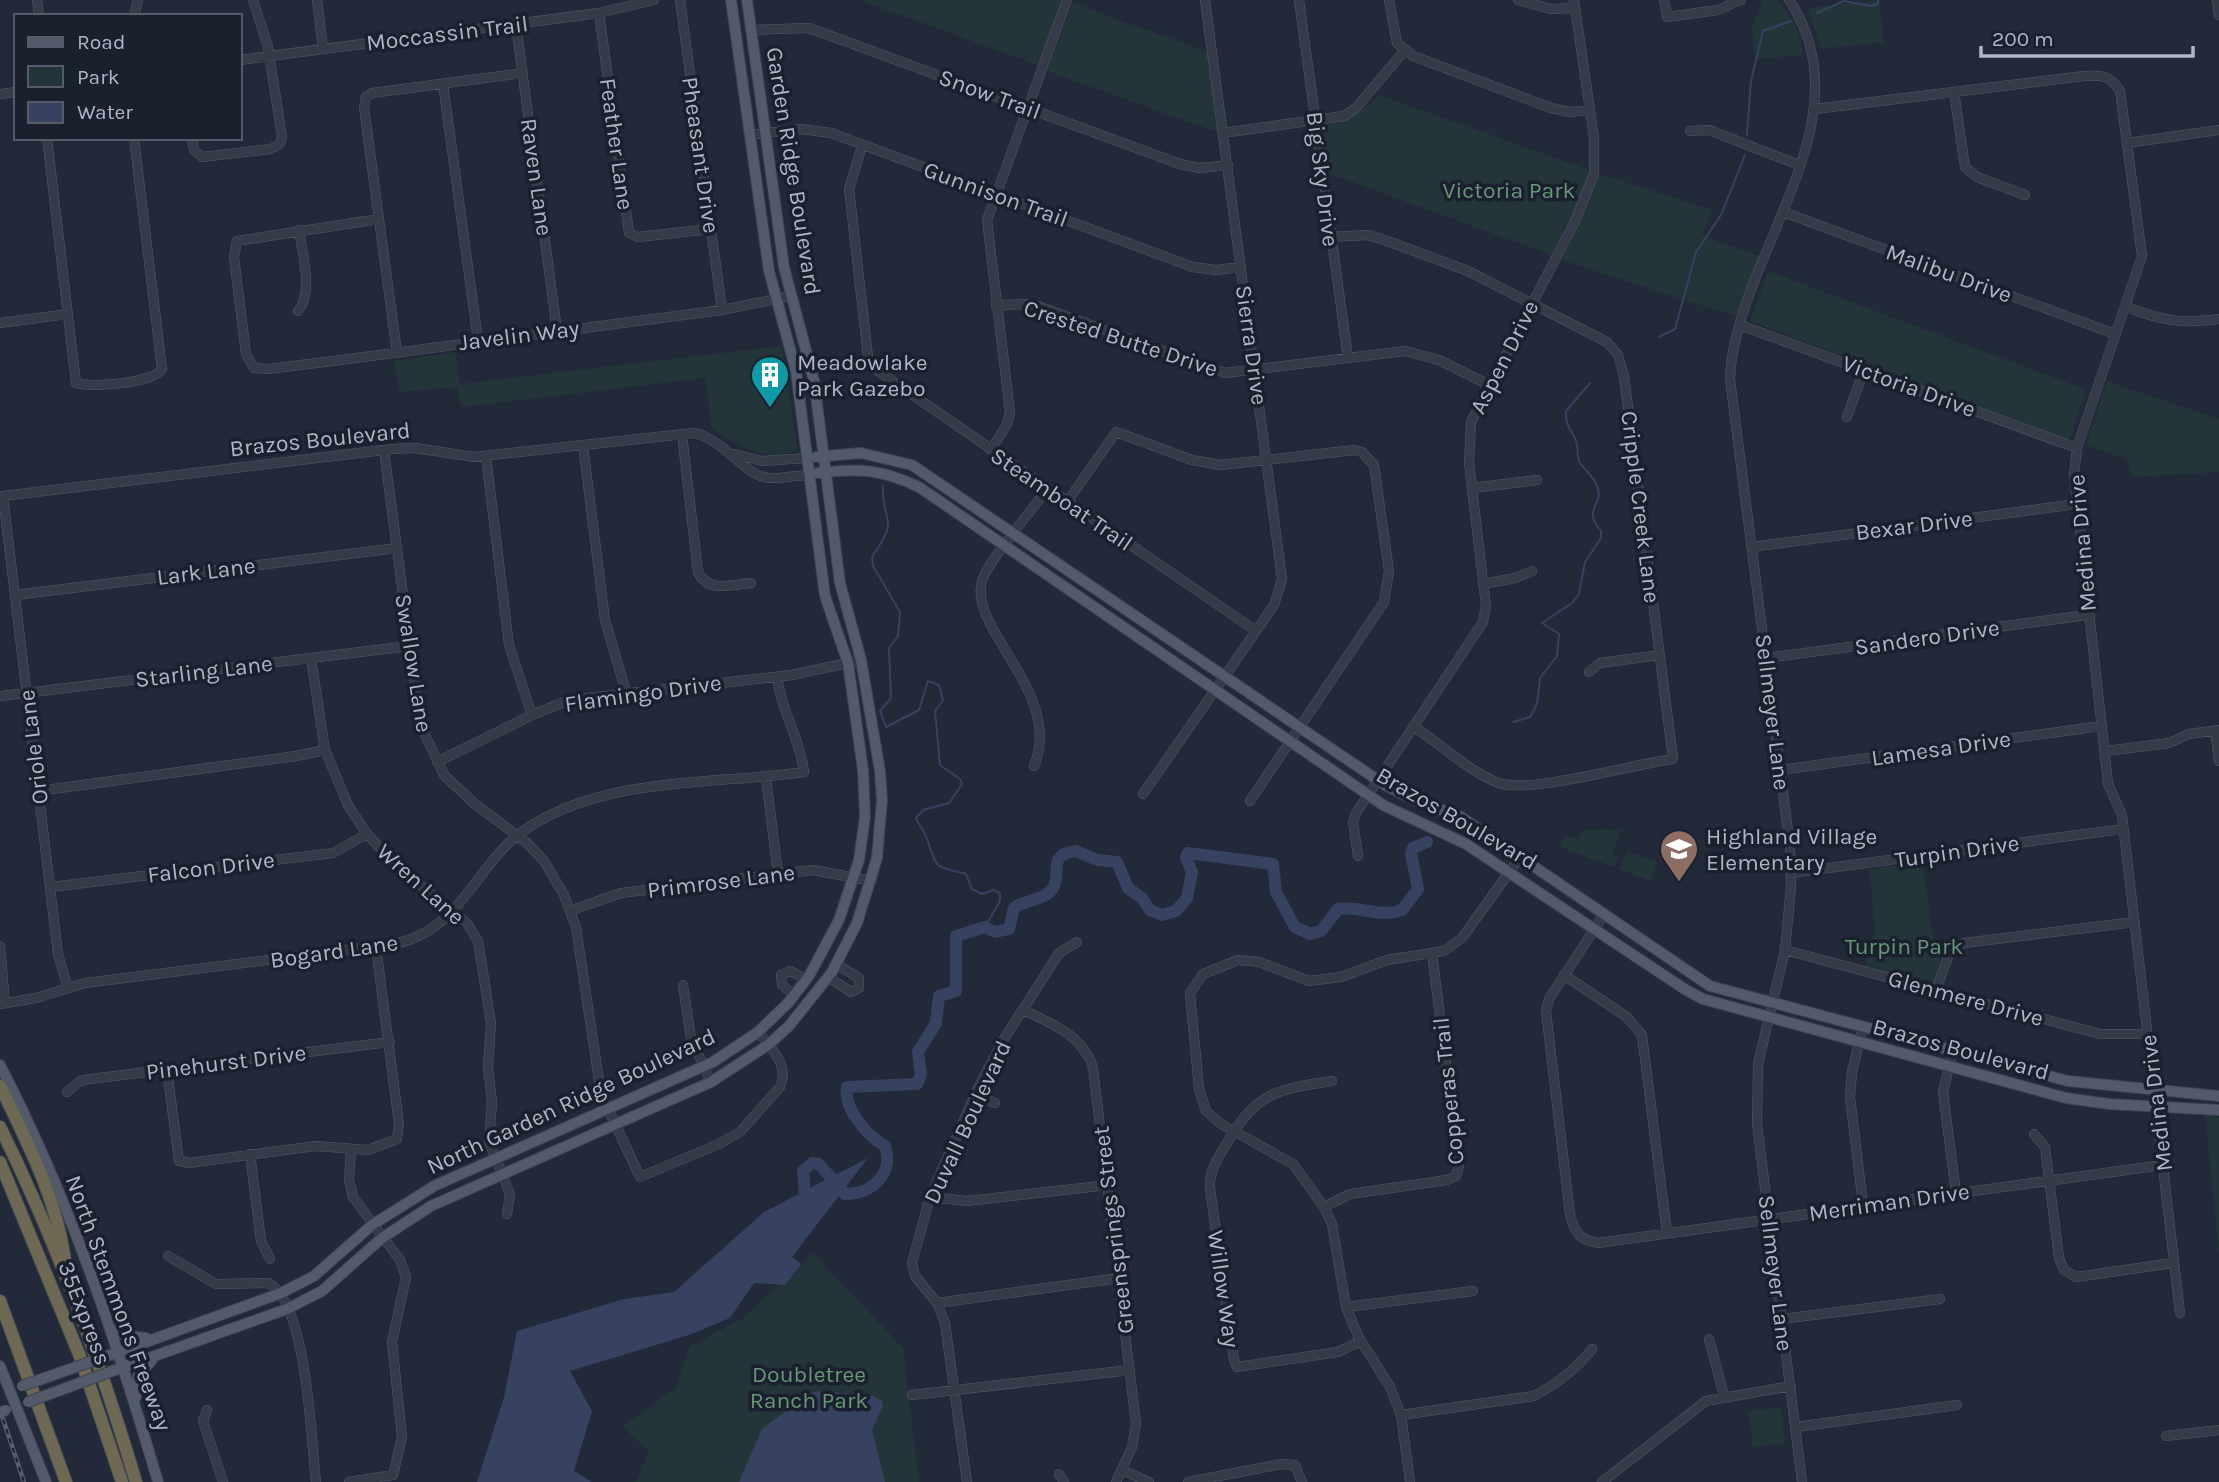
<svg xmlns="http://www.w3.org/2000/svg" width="2219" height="1482" viewBox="0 0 2219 1482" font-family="Karla,sans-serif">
<rect width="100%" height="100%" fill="#222939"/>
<path fill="#24353a" d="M860 0H1062L1040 66Z
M1762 0H1777C1792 16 1801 33 1803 55L1755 59 1752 28Z
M1879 0 1884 42 1821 49 1808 8Z
M1073 3 1210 53 1220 133 1047 71Z
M1379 95 1589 170 1585 187 1551 255 1328 173 1323 126C1346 120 1363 113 1379 95Z
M1599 174 1712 210 1702 236 1760 256 1738 317 1562 260Z
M1768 271 2079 387 2085 392 2069 441 1750 321Z
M782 346 797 449C772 466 734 444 712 429L705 378 461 407 457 387 400 392 394 361 455 352 460 384Z
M2107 381 2219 419V472L2133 477 2127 460 2086 445Z
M1608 829 1621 831 1612 854 1618 857 1614 867 1560 847 1565 835 1578 839 1582 830Z
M1627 851 1657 862 1650 881 1619 869Z
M1922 862 1933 937 1940 960 1934 985 1866 966 1875 930 1869 869Z
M2205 1115 2219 1118V1254Z
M813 1253 903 1348 919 1482H636L649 1452 622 1426 675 1389 690 1346 742 1319Z
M1781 1407 1785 1443 1753 1447 1748 1411Z"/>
<path fill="#364260" d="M868 1158 792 1257 801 1264 785 1285 754 1283 730 1318 689 1335 570 1371 592 1411 574 1471 592 1482H477L504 1397 517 1331 624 1299 674 1292 764 1212Z
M821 1391 873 1396 882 1401 883 1406 872 1430 885 1482H739L762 1429 810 1393Z"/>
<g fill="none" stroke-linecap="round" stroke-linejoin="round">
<path stroke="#364260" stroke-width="2" d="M1817 13 1844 1 1871 6 1878 4V0
M1747 135 1751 81 1763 31 1791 21
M1659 337 1675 329 1696 252 1721 215 1745 155
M883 485C881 527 902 513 872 557L873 566 900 612 898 636 889 648 891 698 880 711 886 727 919 710 928 681 939 685 943 700 935 711 940 765 960 779 962 784 949 803 923 810 916 818C919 826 925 832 927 839 938 870 933 866 966 874L972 889 982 894 993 890 1000 893V901L985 927
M1513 722 1530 717 1537 704 1540 678 1557 656 1559 634 1542 623 1572 603 1579 594 1585 562 1601 538V531C1581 508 1605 505 1597 486 1594 477 1585 470 1580 463 1576 456 1579 449 1576 441 1571 427 1566 430 1566 411L1590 383"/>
<path stroke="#364260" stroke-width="12" d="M806 1208 803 1171 812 1163 819 1164 845 1194C871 1195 895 1173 885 1146 868 1136 843 1109 847 1087L917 1084 921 1075 918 1052 936 1023 939 996 956 991V936L985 927 995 932 1009 929 1014 908C1025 899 1045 901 1053 888 1063 873 1045 855 1076 851L1097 860 1117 862 1128 888 1142 898 1150 910 1162 915 1176 911 1187 898 1192 872 1186 858 1188 853 1273 864 1276 892 1295 927 1310 934 1321 931 1338 909C1361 906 1381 918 1402 910L1418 889 1411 853 1413 848 1427 842"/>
<defs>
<path id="minor" d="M37 0 39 16
M317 0 323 48
M680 0 722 310
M1299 0 1348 358
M1389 0 1397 43 1413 56 1551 108 1570 112 1590 110
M1518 0 1551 9 1575 8
M1664 0 1667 17 1718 10 1741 0
M1789 0C1871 122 1735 255 1730 379L1790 847 1791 887 1785 950 1758 1064 1757 1124 1802 1482
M2217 0 2219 15
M599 13 629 233 638 237 711 229
M134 16 138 0
M516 25 557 330
M751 30 809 28 1180 164 1199 168 1228 165
M240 60 599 13 654 0
M443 84 478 340
M1954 92 1965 167 1977 177 2025 195
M0 94 16 92
M1815 109 2084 76C2101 75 2110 75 2120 91L2142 256 2077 448 2074 474 2108 784 2122 815 2180 1313
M1690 131 1709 130 1799 165
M1223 133 1344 116 1356 108 1405 50
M749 135 801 129 831 133 1193 267 1216 270 1241 267
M47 138 76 383C92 388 154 383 162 369L134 138
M192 138 194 150 202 157 271 149 280 144 282 137 268 47 253 0
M2127 143 2219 130
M862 146 849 189 869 365 1256 631
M1783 212 2115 334
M379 219 237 241 234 257 246 354 254 368 268 369 333 361 722 310 791 296
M1330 237 1368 235 1393 243 1468 271 1607 342 1618 355 1624 376 1673 759C1634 764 1530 794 1499 783 1469 772 1441 744 1414 727
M996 305 1032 304 1225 373 1405 351 1439 360 1489 385
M2127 307C2163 321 2181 324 2219 319
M298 311C314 292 302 253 299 230
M0 323 68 314
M1740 325 2077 448
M397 353 364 107 366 97 372 93 523 73
M1847 417 1864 370
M682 434 698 572C708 593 732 585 751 583
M583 445 605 620 626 692
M384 450 420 724 444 775 475 804 527 843 544 861 564 895 576 927 601 1094 640 1177 719 1144 740 1132 780 1087C790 1065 771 1048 758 1032
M991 450 1007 424 1010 412 987 220 1067 0
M735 454 762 461 807 458
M486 456 509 645 532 715
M1472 488 1537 480
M1067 502 1116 432 1192 460 1221 465 1354 450 1362 452 1374 465 1389 571 1384 602 1250 801
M1751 547 2077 504
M1483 584 1515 578 1532 571
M15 595 397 548
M311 658 325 750 348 805 367 834 396 865 467 923 478 941 491 1023 488 1067 492 1102 489 1142 510 1194 507 1214
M1767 658 2087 615
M1589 672 1600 663 1660 655
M0 696 409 646
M2215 730 2219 761
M2106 751 2169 743 2189 734 2219 730
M437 762 532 715 569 700 792 675 861 660
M1034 766C1064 693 968 630 982 581 987 562 1033 509 1047 489
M1780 770 2102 726
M766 777 778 874
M38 791 296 756 325 750
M1143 794 1274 605 1282 579 1205 0
M1358 856 1353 822 1356 813 1483 622 1486 606 1469 463 1471 422 1574 223 1594 174V138L1574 0
M1791 873 2123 829
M51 887 333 853 367 834
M572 910 621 893 813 870 872 881
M1603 916 1549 999 1546 1011 1570 1214C1574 1232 1579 1240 1598 1243L2163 1165
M0 946 5 1003
M1785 950 2100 1034H2148
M1564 975 1627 1017 1642 1035 1667 1233
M828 977 851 992 859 988V978L836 964
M683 985 691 1039 711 1082
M67 986 58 954 3 496 392 449 415 448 474 457 693 433C724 438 742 475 769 478 782 479 796 475 809 475
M1936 990 1950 951 1964 943 2135 922
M794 995 782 985 781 975 791 971 806 980
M0 1004 36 998 85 983 395 944C466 928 474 862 529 827 609 776 713 785 804 772 800 738 781 711 777 677
M1023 1010C1051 1023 1084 1036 1093 1068L1136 1424 1132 1447 1116 1482
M1863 1026 1852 1072 1850 1097 1863 1205
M1953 1050 1943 1092 1956 1193
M167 1070 179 1161 189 1163 316 1146 368 1150 397 1139 399 1124 376 947
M1332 1081C1276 1089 1256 1093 1227 1143 1218 1158 1209 1171 1210 1188L1234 1360 1237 1367 1338 1352 1361 1341
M67 1092 80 1081 90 1079 390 1042
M975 1095 995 1103
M2034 1134 2045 1147 2059 1258 2064 1270 2076 1277 2173 1263
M250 1154 261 1241 270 1259
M930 1197 967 1201 1108 1185
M1324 1207 1350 1194 1447 1180 1456 1176 1459 1166 1432 953
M168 1256 216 1284 268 1283C307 1301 311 1440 316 1482
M937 1303 1119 1278
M1346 1307 1473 1291
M1782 1319 1940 1299
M1709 1339 1724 1396
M912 1395 1130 1370
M207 1410 203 1421 223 1482
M1401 1415 1534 1396C1557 1384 1576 1369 1592 1349
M1796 1427 1957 1405
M2166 1436 2219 1430
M1122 1470 1149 1482
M1059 1474 1064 1482
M349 1482 393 1475 402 1437 392 1342 406 1277 400 1260 353 1197 349 1180 351 1151
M967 1482 945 1323 937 1303 915 1276 912 1263 930 1197 978 1088 1004 1039 1059 953 1077 942
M1188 1482 1282 1464 1295 1465 1302 1482
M1410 1482 1401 1415 1390 1387 1358 1336 1346 1307 1332 1224 1324 1207 1293 1164 1221 1124 1206 1111 1199 1089 1190 993 1203 974 1238 960 1259 962 1309 981 1341 977 1387 960 1444 951 1462 938 1520 857
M1602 1482 1706 1401 1791 1386"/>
<path id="major" d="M816 457 861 453 912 465 1385 785 1414 800 1461 817 1710 986 2068 1081 2219 1096
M818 473C859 468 881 469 919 487L1383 805 1466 844 1686 990 1703 999 2066 1098 2109 1104 2219 1110
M0 1065C69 1198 116 1339 158 1482
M111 1329 126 1336 146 1338
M110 1355 281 1293 314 1276 372 1225 434 1186 713 1062 758 1032 788 1003 809 976 839 920 859 860 865 817 863 770 848 663 825 596 796 371 769 271 731 0
M0 1366 46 1482
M115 1370 287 1309 322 1291 382 1238 431 1206 711 1082 768 1045 789 1026 832 972 857 923 877 858 882 800 880 771 861 660 840 583 814 381 784 267 747 0
M136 1397 138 1376 152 1360"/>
<path id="highway" d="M0 1086C28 1143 61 1208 66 1271
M0 1127C56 1240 100 1361 136 1482
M0 1162 79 1354 122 1482
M0 1301 66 1482"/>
</defs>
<use href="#minor" stroke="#535967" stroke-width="10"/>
<use href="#major" stroke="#3f4453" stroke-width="12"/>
<use href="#highway" stroke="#404654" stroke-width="14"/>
<use href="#minor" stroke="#353b49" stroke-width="9"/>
<use href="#major" stroke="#535a6a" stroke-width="10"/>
<use href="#highway" stroke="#6f6852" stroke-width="12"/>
<defs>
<path id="rail" d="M0 1410 24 1482"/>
</defs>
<use href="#rail" stroke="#575e71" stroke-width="4.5"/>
<use href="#rail" stroke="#1b202e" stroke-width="2" stroke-dasharray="5" stroke-linecap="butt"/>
<defs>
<path id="major-bridge" d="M22 1386 110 1355
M28 1402 115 1370
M0 1413 6 1410"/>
</defs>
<use href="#major-bridge" stroke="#3f4453" stroke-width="12" stroke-linecap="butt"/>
<use href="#major-bridge" stroke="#535a6a" stroke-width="10"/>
</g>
<defs>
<symbol id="building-pin" viewBox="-11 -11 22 30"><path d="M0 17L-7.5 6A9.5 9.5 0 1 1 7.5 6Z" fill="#0f9aa8" stroke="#1b202e"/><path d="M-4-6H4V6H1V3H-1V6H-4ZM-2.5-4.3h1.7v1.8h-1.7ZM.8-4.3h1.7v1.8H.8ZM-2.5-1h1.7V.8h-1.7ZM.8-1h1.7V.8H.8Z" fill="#fff"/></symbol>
<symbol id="school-pin" viewBox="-11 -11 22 30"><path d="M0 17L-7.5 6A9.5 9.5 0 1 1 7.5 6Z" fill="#8d6e63" stroke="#1b202e"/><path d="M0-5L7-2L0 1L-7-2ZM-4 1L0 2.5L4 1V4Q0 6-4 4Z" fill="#fff"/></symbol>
</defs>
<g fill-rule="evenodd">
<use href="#building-pin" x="748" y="353" width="44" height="60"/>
<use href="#school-pin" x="1657" y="827" width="44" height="60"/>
</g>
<g text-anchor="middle" stroke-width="7" stroke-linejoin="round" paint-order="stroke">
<g font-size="23" fill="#b0b6c6" stroke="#1b202e">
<text transform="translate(447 33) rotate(-7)" y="8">Moccassin Trail</text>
<text transform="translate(990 94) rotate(20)" y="8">Snow Trail</text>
<text transform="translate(617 144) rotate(82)" y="8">Feather Lane</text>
<text transform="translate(701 155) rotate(82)" y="8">Pheasant Drive</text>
<text transform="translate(794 171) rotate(81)" y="8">Garden Ridge Boulevard</text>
<text transform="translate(537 177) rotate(82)" y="8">Raven Lane</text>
<text transform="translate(1323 179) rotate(83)" y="8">Big Sky Drive</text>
<text transform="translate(996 194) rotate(20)" y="8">Gunnison Trail</text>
<text transform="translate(1949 273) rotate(20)" y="8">Malibu Drive</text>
<text transform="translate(519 335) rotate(-7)" y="8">Javelin Way</text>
<text transform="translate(1121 338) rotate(18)" y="8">Crested Butte Drive</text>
<text transform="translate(1252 345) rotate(82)" y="8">Sierra Drive</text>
<text transform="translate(1504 357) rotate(-63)" y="8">Aspen Drive</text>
<text transform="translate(1909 386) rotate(20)" y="8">Victoria Drive</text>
<text transform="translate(320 439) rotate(-6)" y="8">Brazos Boulevard</text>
<text transform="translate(1062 499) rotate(34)" y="8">Steamboat Trail</text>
<text transform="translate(1641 507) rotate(83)" y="8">Cripple Creek Lane</text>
<text transform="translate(1914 525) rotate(-7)" y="8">Bexar Drive</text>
<text transform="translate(2082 543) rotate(-95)" y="8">Medina Drive</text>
<text transform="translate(206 571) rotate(-7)" y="8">Lark Lane</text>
<text transform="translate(1927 637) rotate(-8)" y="8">Sandero Drive</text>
<text transform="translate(414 663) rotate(81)" y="8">Swallow Lane</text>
<text transform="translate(204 671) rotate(-7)" y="8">Starling Lane</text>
<text transform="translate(643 693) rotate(-8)" y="8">Flamingo Drive</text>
<text transform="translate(1773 712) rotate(83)" y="8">Sellmeyer Lane</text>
<text transform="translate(33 747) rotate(-97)" y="8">Oriole Lane</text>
<text transform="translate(1941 748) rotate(-8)" y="8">Lamesa Drive</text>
<text transform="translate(1457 818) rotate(30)" y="8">Brazos Boulevard</text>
<text transform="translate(1957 851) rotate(-8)" y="8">Turpin Drive</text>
<text transform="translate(211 867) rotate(-7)" y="8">Falcon Drive</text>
<text transform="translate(721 881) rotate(-7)" y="8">Primrose Lane</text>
<text transform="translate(421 884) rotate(42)" y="8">Wren Lane</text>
<text transform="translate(334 951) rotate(-8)" y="8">Bogard Lane</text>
<text transform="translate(1966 998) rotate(15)" y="8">Glenmere Drive</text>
<text transform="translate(1961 1049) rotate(15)" y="8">Brazos Boulevard</text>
<text transform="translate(226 1062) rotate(-7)" y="8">Pinehurst Drive</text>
<text transform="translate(1448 1091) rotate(-96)" y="8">Copperas Trail</text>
<text transform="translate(571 1101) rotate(-25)" y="8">North Garden Ridge Boulevard</text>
<text transform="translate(2156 1103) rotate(-97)" y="8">Medina Drive</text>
<text transform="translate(967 1122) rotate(-65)" y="8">Duvall Boulevard</text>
<text transform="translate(1889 1202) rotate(-8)" y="8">Merriman Drive</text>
<text transform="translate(1113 1230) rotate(-97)" y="8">Greensprings Street</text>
<text transform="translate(1776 1273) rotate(83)" y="8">Sellmeyer Lane</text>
<text transform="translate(1224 1289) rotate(82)" y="8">Willow Way</text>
<text transform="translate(119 1303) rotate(70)" y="8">North Stemmons Freeway</text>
<text transform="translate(85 1313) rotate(69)" y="8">35Express</text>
</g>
<g font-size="23" fill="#689678" stroke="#1b202e">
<text x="1509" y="198">Victoria Park</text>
<text x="1904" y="954">Turpin Park</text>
<text x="809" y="1382">Doubletree<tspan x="809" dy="26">Ranch Park</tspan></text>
</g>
<g font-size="23" fill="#b0b6c6" stroke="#1b202e" text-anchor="start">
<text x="797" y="370">Meadowlake<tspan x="797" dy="26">Park Gazebo</tspan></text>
<text x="1706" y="844">Highland Village<tspan x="1706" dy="26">Elementary</tspan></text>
</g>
</g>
<rect x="14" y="14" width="228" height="126" fill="#1b202e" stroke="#575c6b" stroke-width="2"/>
<rect x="28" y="37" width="35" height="10" fill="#535a6a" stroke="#575c6b" stroke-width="2"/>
<text x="77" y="49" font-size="21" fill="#b0b6c6">Road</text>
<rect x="28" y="66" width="35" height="21" fill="#24353a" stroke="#575c6b" stroke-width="2"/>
<text x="77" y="84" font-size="21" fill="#b0b6c6">Park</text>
<rect x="28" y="102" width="35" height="21" fill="#364260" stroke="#575c6b" stroke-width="2"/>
<text x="77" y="119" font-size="21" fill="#b0b6c6">Water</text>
<path d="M1981 46v10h212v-10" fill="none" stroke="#b0b6c6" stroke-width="3.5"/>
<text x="1992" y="46" font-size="21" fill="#b0b6c6" stroke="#1b202e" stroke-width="5" paint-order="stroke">200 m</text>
</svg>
